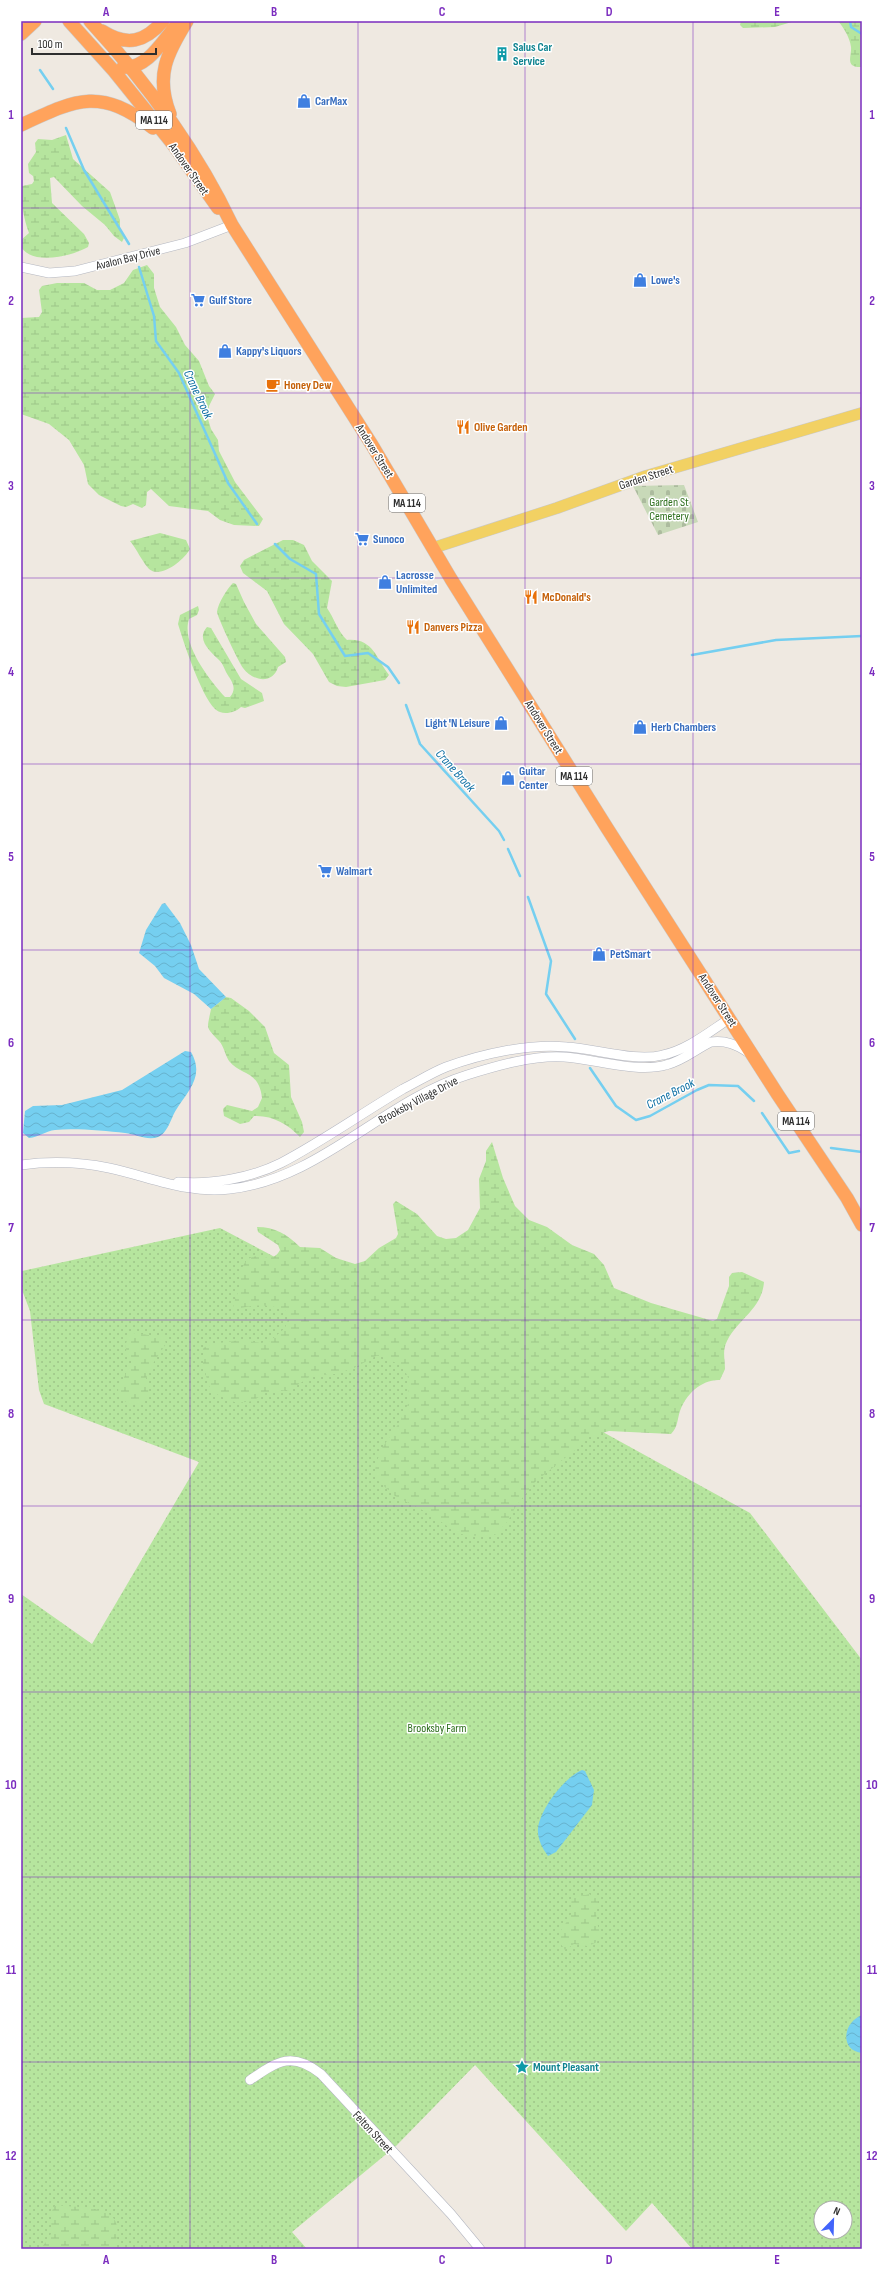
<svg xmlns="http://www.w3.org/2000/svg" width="883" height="2270" viewBox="0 0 883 2270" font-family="'Sofia Sans Condensed',sans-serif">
<defs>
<pattern id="grass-dots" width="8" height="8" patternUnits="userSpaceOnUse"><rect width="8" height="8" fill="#b6e59e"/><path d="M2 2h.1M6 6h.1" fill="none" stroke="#9dc588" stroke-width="1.8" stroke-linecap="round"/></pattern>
<pattern id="wetland-marsh" width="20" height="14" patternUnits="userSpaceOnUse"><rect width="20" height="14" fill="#b6e59e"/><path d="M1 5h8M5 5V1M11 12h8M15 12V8" fill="none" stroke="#9dc588"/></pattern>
<pattern id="cemetery-stones" width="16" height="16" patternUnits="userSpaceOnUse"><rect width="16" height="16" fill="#c8d9b8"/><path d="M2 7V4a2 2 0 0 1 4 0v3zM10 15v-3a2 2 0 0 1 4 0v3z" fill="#acbb9e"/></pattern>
<pattern id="water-waves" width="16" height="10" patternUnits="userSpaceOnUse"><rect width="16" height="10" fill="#75cff0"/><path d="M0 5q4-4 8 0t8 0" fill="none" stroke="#66b2ce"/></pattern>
</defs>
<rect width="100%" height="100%" fill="#efe9e1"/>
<path fill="url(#grass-dots)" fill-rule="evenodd" d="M220 1228 552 1404 750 1513 862 1660V2249H692L652 2203 626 2231 475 2065 396 2146 292 2232 307 2249H21V1594L92 1644 199 1462 44 1404 39 1390 30 1311 22 1290V1271ZM821 2208H845V2232H821Z"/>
<path fill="url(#wetland-marsh)" d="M741 21H795L775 27 743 28 740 25Z
M838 21H862V67C844 68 852 56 851 47 850 38 844 28 838 21Z
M66 135 73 159 110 192 120 220V229L124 238 122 242 114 236 105 225 82 206 54 177 50 178 52 203 84 234 89 243 88 247C72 256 33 266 21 247V240L29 233C24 220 21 203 21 189L22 186 32 184 34 181 33 176 29 173 28 164 36 152 35 143 38 139 52 140Z
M147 265 154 274V288L160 307 176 327 185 345 199 361 209 386 215 394 209 406 208 419 211 429 218 440 219 451 235 482 263 519 259 526 234 525 220 520 208 511 169 506 151 489 147 492 146 505 142 508 133 504 126 507 121 506 99 495 88 484 84 465 69 440 49 424 21 414V318L39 317 42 312 39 290 42 286 57 283H84L97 290H110L124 283 133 270Z
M160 533 186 540 190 549C184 560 161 579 149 569 143 563 136 548 130 541Z
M283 540H293L304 545 312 561 332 581 327 608C334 618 338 632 347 640 373 638 376 658 389 675L385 680 346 687 337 686 329 682 313 654 284 624 267 591 243 573 240 566 244 560Z
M233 583 236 584 244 602 256 624 285 657 286 662 278 667C273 685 252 681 243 668 239 663 217 616 217 612 218 603 227 589 233 583Z
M198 606 199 610 197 615 189 619C181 644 209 679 225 697H230C238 687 231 681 226 672 224 668 223 664 220 661 212 653 195 640 207 627L211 628 241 679 262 693 264 701 245 708 241 707C235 713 222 716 215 709 201 695 184 644 178 624L180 615Z
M226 997 231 998 249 1011 265 1027 274 1053 289 1065 291 1097 302 1122 304 1132 300 1137C288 1124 272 1115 254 1116L249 1122 240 1124 224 1116 223 1109 227 1105 252 1111 258 1107 262 1098C259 1070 241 1076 229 1061 225 1055 224 1046 219 1041 205 1026 207 1030 211 1009Z
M492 1142 503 1178 515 1206 529 1220 547 1227 572 1245 594 1254 604 1265 614 1288 619 1290 651 1303 713 1321 717 1319 729 1286V1277L732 1273 742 1272 764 1282C762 1309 738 1319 727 1341 722 1351 725 1358 725 1369 724 1372 721 1377 720 1380 702 1379 686 1394 680 1411 677 1420 678 1427 671 1434L609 1431 585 1438 575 1450 535 1482 516 1506 508 1521 495 1535 469 1536 457 1533 430 1514 395 1496 377 1480 375 1470 380 1451 397 1426 408 1404 409 1380 403 1366 380 1356H376L354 1368 335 1374 311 1376 290 1390 265 1393 253 1401 238 1403 228 1400 211 1391 203 1367V1348L212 1344 241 1340 261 1343 270 1341 285 1328 288 1319 285 1310C266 1303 252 1305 233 1310 233 1302 237 1297 239 1289 241 1280 239 1264 250 1258 262 1252 272 1265 280 1250L278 1245 258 1232 257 1227C275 1227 287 1234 300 1247L320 1248 336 1258 355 1264 365 1261 379 1248 396 1238 398 1234 393 1204 396 1201 417 1214 437 1236 446 1239 456 1238 468 1230 480 1208 479 1179 486 1161V1151Z
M133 1333 164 1337 166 1344C158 1356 150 1366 146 1379 155 1395 138 1412 123 1400L118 1390 132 1361C124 1352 123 1341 133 1333Z
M589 1894 598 1899 596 1919 600 1933 597 1942 588 1946 574 1944 565 1950C551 1933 565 1929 571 1914 573 1909 569 1900 574 1897 579 1894 585 1896 589 1894Z
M56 2205C86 2209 132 2203 113 2249H40C44 2244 49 2240 51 2233 53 2224 48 2212 56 2205Z"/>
<path fill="url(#cemetery-stones)" d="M684 485 698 522 658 535 633 486Z"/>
<path fill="url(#water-waves)" d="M165 903 180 923 191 945 199 969 226 997 211 1009 194 994 164 978 155 966 139 953 146 930 162 904Z
M185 1051 191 1052C205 1076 188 1091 176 1110 171 1118 168 1133 158 1137 147 1141 136 1134 125 1133 105 1131 76 1128 55 1130 46 1131 39 1137 29 1138L23 1133 25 1111 33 1106 62 1105 122 1090Z
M582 1770 585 1771 594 1790 592 1805 556 1852 548 1856C542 1848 537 1838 538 1828 541 1808 564 1778 582 1770Z
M862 2015V2053C840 2051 842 2023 862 2015Z"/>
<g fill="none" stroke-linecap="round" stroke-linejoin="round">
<path stroke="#75cff0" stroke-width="2.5" d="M850 21 851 27 862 34
M40 70 53 89
M66 128 84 170 129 244
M139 267 154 316 156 341 179 373 228 483 257 524
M275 544 290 559 316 574 319 614 345 656 368 653 388 667 399 683
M692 655 776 640 862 636
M406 705 420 744 499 831 504 840
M508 849 520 876
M528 897 551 961 546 994 575 1039
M590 1068 616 1106 636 1120 650 1116 697 1090 709 1085 738 1086 754 1101
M762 1113 789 1153 799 1151
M831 1148 862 1152"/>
<defs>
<path id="minor" d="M21 267 49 273 75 271 185 243 232 225
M21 1165C50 1161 80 1162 109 1168 151 1177 186 1194 230 1189 320 1179 383 1101 467 1075 496 1066 533 1055 564 1057 595 1059 636 1073 666 1065 683 1061 696 1049 711 1042 726 1040 737 1045 749 1053
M178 1182C211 1185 251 1178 281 1163 323 1141 362 1113 403 1089 417 1082 431 1073 446 1067 481 1054 530 1043 567 1047 597 1049 635 1062 663 1055 687 1050 709 1032 729 1019
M250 2080C278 2061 292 2051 321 2074L451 2214 480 2249"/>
<path id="major" d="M433 548 557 508 646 476 862 413"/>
<path id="highway" d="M69 21 114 71 172 143 218 208
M90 21C146 82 196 149 232 225L372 445 451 579 607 828 778 1095 847 1198 862 1225
M102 31C127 47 145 42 163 21
M21 34 35 21
M123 67C148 70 164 38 180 21
M170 114C155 76 167 53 187 21
M21 125C77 99 100 87 153 128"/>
</defs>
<use href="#minor" stroke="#b4b7c1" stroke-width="10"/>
<use href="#major" stroke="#c9c9c9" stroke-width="12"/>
<use href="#highway" stroke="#c9c9c9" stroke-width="14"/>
<use href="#minor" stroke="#fff" stroke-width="9"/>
<use href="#major" stroke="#f2d163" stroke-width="11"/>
<use href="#highway" stroke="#ffa35c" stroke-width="13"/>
</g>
<path fill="none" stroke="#7b2cbf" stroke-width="1" stroke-opacity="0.55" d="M190 21V2249M358 21V2249M525 21V2249M693 21V2249M21 208H862M21 393H862M21 578H862M21 764H862M21 950H862M21 1135H862M21 1320H862M21 1506H862M21 1692H862M21 1877H862M21 2062H862"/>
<defs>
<symbol id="building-bare" viewBox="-9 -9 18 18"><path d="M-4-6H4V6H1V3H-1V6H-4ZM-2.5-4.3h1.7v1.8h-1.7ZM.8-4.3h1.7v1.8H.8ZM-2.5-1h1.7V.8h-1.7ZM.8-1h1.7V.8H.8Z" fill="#0f9aa8" stroke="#fff" stroke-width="2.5" paint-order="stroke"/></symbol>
<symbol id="shop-bare" viewBox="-9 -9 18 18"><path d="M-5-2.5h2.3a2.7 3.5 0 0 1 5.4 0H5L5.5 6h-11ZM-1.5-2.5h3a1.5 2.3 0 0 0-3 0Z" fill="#3f7fe0" stroke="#fff" stroke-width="2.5" paint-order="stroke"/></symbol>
<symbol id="supermarket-bare" viewBox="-9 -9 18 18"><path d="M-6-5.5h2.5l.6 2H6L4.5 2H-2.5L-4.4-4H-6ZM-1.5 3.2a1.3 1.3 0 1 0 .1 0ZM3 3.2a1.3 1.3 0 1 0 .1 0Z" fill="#3f7fe0" stroke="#fff" stroke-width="2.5" paint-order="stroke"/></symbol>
<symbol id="cafe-bare" viewBox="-9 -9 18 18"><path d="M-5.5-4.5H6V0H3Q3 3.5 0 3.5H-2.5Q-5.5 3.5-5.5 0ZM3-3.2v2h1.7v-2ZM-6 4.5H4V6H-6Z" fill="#e8710a" stroke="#fff" stroke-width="2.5" paint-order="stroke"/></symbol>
<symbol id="restaurant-bare" viewBox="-9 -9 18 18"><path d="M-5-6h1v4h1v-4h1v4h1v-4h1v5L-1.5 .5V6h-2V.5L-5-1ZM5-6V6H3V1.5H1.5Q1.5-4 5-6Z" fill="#e8710a" stroke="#fff" stroke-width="2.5" paint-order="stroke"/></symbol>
<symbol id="sight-bare" viewBox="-9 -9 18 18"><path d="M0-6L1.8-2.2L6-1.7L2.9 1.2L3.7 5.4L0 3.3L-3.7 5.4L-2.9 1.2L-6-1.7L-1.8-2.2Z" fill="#0f9aa8" stroke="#fff" stroke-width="2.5" paint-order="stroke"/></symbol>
</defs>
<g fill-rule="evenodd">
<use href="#building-bare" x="492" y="44" width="20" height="20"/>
<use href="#shop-bare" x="294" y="91" width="20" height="20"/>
<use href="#shop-bare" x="630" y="270" width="20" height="20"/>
<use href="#supermarket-bare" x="188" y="290" width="20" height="20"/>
<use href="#shop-bare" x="215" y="341" width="20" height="20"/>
<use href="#cafe-bare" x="263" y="375" width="20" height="20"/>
<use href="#restaurant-bare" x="453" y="417" width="20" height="20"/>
<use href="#supermarket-bare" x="352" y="529" width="20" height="20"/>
<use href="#shop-bare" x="375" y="572" width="20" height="20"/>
<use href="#restaurant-bare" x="521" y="587" width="20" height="20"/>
<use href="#restaurant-bare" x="403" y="617" width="20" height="20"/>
<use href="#shop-bare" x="491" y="713" width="20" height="20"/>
<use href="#shop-bare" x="630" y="717" width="20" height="20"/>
<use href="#shop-bare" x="498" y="768" width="20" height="20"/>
<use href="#supermarket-bare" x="315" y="861" width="20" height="20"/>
<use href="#shop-bare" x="589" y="944" width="20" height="20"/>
<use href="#sight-bare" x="512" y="2057" width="20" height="20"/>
</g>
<g text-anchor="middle" stroke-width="3" stroke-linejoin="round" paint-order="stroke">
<g fill="#fff" stroke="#6d6d6d" stroke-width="1">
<rect x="136" y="111" width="36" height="18" rx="3"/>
<rect x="389" y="494" width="36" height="18" rx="3"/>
<rect x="556" y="767" width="36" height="18" rx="3"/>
<rect x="778" y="1112" width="36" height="18" rx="3"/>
</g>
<g font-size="11" font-weight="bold" fill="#2e2e2e">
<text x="154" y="124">MA 114</text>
<text x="407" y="507">MA 114</text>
<text x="574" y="780">MA 114</text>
<text x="796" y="1125">MA 114</text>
</g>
<g font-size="12" font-weight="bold" fill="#0d838f" stroke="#fff" text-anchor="start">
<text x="513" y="51">Salus Car<tspan x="513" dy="14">Service</tspan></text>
<text x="533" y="2071">Mount Pleasant</text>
</g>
<g font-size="12" font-weight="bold" fill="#366cbe" stroke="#fff" text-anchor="start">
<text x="315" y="105">CarMax</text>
<text x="651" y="284">Lowe's</text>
<text x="209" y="304">Gulf Store</text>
<text x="236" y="355">Kappy's Liquors</text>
<text x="373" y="543">Sunoco</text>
<text x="396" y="579">Lacrosse<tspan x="396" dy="14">Unlimited</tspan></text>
<text x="490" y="727" text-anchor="end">Light 'N Leisure</text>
<text x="651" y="731">Herb Chambers</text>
<text x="519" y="775">Guitar<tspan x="519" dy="14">Center</tspan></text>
<text x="336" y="875">Walmart</text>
<text x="610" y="958">PetSmart</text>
</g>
<g font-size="12" fill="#2e2e2e" stroke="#fff">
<text transform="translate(189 169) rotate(55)" y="4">Andover Street</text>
<text transform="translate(128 258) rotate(-14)" y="4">Avalon Bay Drive</text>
<text transform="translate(375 451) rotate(58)" y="4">Andover Street</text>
<text transform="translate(646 477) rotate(-18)" y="4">Garden Street</text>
<text transform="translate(544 727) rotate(58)" y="4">Andover Street</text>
<text transform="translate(718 1000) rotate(57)" y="4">Andover Street</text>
<text transform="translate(418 1100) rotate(-28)" y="4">Brooksby Village Drive</text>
<text transform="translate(373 2132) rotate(47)" y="4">Felton Street</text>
</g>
<g font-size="12" font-weight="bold" fill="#c56008" stroke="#fff" text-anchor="start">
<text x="284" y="389">Honey Dew</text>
<text x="474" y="431">Olive Garden</text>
<text x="542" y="601">McDonald's</text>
<text x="424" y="631">Danvers Pizza</text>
</g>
<g font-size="12" fill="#2c6e1b" stroke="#fff">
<text x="669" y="506">Garden St<tspan x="669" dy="14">Cemetery</tspan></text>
<text x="437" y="1732">Brooksby Farm</text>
</g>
<g font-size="13" font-style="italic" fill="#0d6fa3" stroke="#fff">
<text transform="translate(199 394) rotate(65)" y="5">Crane Brook</text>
<text transform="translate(456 770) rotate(48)" y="5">Crane Brook</text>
<text transform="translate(670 1093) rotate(-27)" y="5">Crane Brook</text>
</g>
</g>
<rect width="883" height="2270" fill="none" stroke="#ffffff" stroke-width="44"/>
<g transform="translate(833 2220) rotate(23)"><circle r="19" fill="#ffffff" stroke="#ababab"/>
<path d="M0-3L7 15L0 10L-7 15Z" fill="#4264fb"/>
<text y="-6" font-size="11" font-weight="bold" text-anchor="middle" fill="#2e2e2e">N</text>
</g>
<path d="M32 48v6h124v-6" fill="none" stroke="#2e2e2e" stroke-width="2"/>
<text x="38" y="48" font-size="12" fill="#2e2e2e" stroke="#ffffff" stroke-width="3" paint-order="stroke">100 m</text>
<rect x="22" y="22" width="839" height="2226" fill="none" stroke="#7b2cbf" stroke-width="1.5"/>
<g font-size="13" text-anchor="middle" font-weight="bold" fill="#7b2cbf">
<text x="106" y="16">A</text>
<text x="274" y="16">B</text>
<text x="442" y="16">C</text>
<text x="609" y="16">D</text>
<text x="777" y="16">E</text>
<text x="11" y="119">1</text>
<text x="872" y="119">1</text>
<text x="11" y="305">2</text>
<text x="872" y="305">2</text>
<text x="11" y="490">3</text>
<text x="872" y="490">3</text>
<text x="11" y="676">4</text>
<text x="872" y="676">4</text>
<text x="11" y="861">5</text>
<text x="872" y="861">5</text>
<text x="11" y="1047">6</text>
<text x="872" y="1047">6</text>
<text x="11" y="1232">7</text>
<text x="872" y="1232">7</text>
<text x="11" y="1418">8</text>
<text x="872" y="1418">8</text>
<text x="11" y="1603">9</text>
<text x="872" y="1603">9</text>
<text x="11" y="1789">10</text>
<text x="872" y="1789">10</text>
<text x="11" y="1974">11</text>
<text x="872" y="1974">11</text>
<text x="11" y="2160">12</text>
<text x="872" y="2160">12</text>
<text x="106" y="2264">A</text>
<text x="274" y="2264">B</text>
<text x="442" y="2264">C</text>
<text x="609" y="2264">D</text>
<text x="777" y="2264">E</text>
</g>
</svg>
